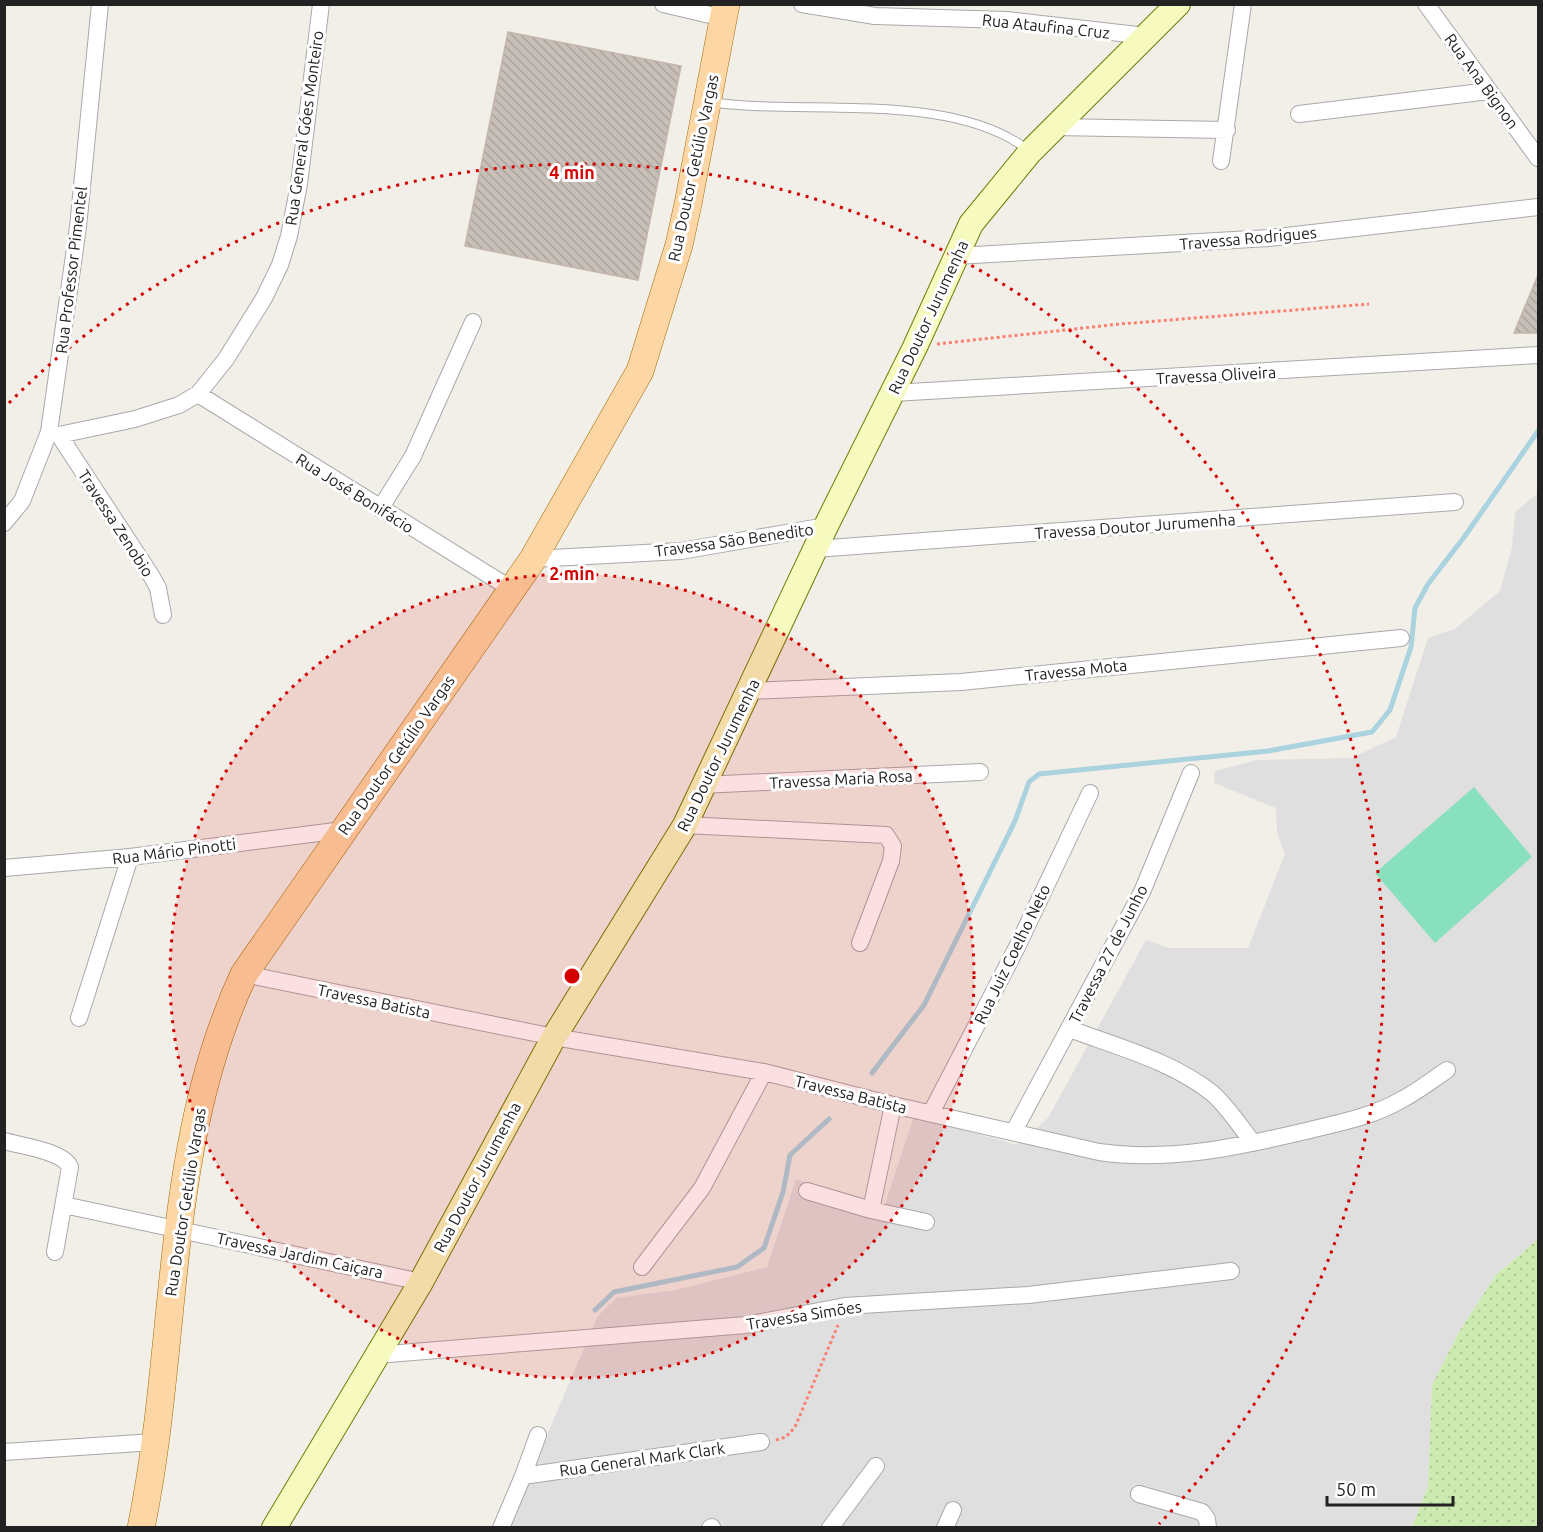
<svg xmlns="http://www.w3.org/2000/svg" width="1543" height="1532" viewBox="0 0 1543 1532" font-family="Ubuntu,sans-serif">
<defs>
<pattern id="grass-dots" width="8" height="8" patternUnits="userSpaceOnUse" patternTransform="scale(1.5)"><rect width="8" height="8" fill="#cdebb0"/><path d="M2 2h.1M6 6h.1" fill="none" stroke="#b0c997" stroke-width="1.8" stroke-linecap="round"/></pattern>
<pattern id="building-back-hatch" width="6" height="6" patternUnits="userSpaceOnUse" patternTransform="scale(1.5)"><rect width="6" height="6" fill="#c7bfb8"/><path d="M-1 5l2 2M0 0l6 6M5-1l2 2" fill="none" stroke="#aba49e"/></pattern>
</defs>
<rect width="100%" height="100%" fill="#f2efe9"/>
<path fill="#e0dfdf" d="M1538 493V1239L1496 1275 1460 1330 1432 1385 1428 1487 1412 1527 507 1528 598 1316 616 1298 676 1290 767 1267 796 1179 883 1210 914 1116 1017 1145 1048 1118 1146 940 1169 948H1248L1285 854 1277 833 1276 808 1214 783 1215 771 1257 760 1352 758 1396 737 1428 638 1455 629 1500 591 1512 548 1515 512Z"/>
<path fill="url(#grass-dots)" d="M1538 1239V1527H1412L1428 1487 1432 1385 1460 1330 1496 1275Z"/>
<path fill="#88e0be" d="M1474 787 1532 857 1435 943 1375 873Z"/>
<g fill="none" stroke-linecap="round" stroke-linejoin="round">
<path stroke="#aad3df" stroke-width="5" d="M872 1073 924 1005 1015 821 1029 782 1039 774 1268 751 1372 732 1390 710 1411 647 1415 608 1428 584 1465 536 1538 431
M595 1310 614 1292 737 1267 764 1248 783 1192 790 1155 829 1119"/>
</g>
<path fill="url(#building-back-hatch)" stroke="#c4b6ab" stroke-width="1.5" d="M508 32 681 66 638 280 465 246Z
M1538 275V333H1514Z"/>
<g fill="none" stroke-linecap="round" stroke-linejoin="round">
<defs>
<path id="service" d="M710 102C804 116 950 90 1028 150"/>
<path id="minor" d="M663 4 723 18
M802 4 875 16 1007 20 1146 36
M1426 4 1538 158
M1299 114 1489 91
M1054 127 1227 130
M1221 161 1243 4
M956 256 1269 238 1538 207
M893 393 1538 355
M198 394 513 590
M49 432 59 435 135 419 179 405 198 394 226 359 264 298 280 265 289 236 299 184 321 4
M59 435 152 577 158 588 163 615
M380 509 413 456 473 322
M4 523 22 501 49 432 78 227 100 4
M815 549 1455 502
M533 559 681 551 826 526
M749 691 961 682 1401 638
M702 785 980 772
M685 825 886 835 893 846 891 861 860 943
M4 868 130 857 343 830
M244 974 554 1037 764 1072 893 1105 1099 1152C1169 1162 1238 1147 1306 1131 1338 1123 1372 1117 1401 1100 1417 1092 1432 1080 1447 1070
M79 1018 130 857
M1070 1029C1117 1047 1172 1061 1212 1093 1228 1107 1240 1126 1253 1143
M931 1113 1017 947 1090 793
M1014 1131 1142 892 1191 773
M4 1141C21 1146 63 1151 70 1167L55 1252
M807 1191 871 1210 926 1222
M64 1205 421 1282
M871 1210 893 1105
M642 1267 702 1188 764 1072
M376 1355 746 1325 845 1306 1028 1295 1231 1271
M4 1452 154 1442
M523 1476 761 1442
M1139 1494 1202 1512 1207 1519 1208 1528
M501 1528 523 1476 538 1435
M710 1528 712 1527
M830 1528 876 1466
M945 1528 953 1510"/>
<path id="secondary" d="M274 1528 421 1282 554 1037 685 825 826 526 915 347 971 224 1030 152 1178 4"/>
<path id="primary" d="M141 1528C179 1344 163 1147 244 974L533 559 640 371 679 245 688 204 726 4"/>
</defs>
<use href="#service" stroke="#a9a9a9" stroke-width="10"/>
<use href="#minor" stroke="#a9a9a9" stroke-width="18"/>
<use href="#secondary" stroke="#707d05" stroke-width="26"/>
<use href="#primary" stroke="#a06b00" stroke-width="28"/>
<path stroke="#fa8072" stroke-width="3" stroke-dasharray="3 3" stroke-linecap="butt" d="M937 344 1120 324 1369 304
M776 1440 786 1437 795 1427 838 1325"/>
<use href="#service" stroke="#fff" stroke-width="8"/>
<use href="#minor" stroke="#fff" stroke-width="16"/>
<use href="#secondary" stroke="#f7fabf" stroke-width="24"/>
<use href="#primary" stroke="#fcd6a4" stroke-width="27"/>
</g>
<circle cx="572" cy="976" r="402" fill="#d40000" fill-opacity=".12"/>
<g fill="none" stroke="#d40000" stroke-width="3" stroke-dasharray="3 6">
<circle cx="572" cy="976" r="402"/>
<path d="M9 403A803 803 0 0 1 1159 1524"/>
</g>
<g text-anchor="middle" stroke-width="6" stroke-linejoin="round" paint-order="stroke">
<g font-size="16" fill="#222" stroke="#fff">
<text transform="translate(1046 26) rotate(6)" y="6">Rua Ataufina Cruz</text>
<text transform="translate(1482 81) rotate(54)" y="6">Rua Ana Bignon</text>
<text transform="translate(304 128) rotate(-82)" y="6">Rua General Góes Monteiro</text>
<text transform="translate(693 168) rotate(-78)" y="6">Rua Doutor Getúlio Vargas</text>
<text transform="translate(1248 238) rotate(-5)" y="6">Travessa Rodrigues</text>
<text transform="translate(71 270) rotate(-83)" y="6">Rua Professor Pimentel</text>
<text transform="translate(928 317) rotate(-65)" y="6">Rua Doutor Jurumenha</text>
<text transform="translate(1216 375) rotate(-3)" y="6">Travessa Oliveira</text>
<text transform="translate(355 493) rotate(32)" y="6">Rua José Bonifácio</text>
<text transform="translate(116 523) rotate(57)" y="6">Travessa Zenobio</text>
<text transform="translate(1135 526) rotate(-4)" y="6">Travessa Doutor Jurumenha</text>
<text transform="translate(734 540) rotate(-8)" y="6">Travessa São Benedito</text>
<text transform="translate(1076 670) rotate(-6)" y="6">Travessa Mota</text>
<text transform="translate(396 755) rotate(-55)" y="6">Rua Doutor Getúlio Vargas</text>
<text transform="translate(718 755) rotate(-64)" y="6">Rua Doutor Jurumenha</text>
<text transform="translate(841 779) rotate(-3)" y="6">Travessa Maria Rosa</text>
<text transform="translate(174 851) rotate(-7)" y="6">Rua Mário Pinotti</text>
<text transform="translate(1012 954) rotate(-64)" y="6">Rua Juiz Coelho Neto</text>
<text transform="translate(1108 954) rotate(-63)" y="6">Travessa 27 de Junho</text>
<text transform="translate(374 1001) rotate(12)" y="6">Travessa Batista</text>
<text transform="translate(851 1094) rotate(14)" y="6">Travessa Batista</text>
<text transform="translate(477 1177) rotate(-62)" y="6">Rua Doutor Jurumenha</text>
<text transform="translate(185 1202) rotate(-81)" y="6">Rua Doutor Getúlio Vargas</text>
<text transform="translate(300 1255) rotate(12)" y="6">Travessa Jardim Caiçara</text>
<text transform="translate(804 1315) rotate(-9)" y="6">Travessa Simões</text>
<text transform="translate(642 1459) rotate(-8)" y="6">Rua General Mark Clark</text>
</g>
</g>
<circle cx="572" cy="976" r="9" fill="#d40000" stroke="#fff" stroke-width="3"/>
<g font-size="18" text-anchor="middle" font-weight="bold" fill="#d40000" stroke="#fff" stroke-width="6" stroke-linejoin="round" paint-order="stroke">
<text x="572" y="179">4 min</text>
<text x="572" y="580">2 min</text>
</g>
<rect width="1543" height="1532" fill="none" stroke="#222222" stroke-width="12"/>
<path d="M1327 1496v9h126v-9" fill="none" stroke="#222222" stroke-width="3"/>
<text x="1336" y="1496" font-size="18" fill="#222222" stroke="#ffffff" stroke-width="4.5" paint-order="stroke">50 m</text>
</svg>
